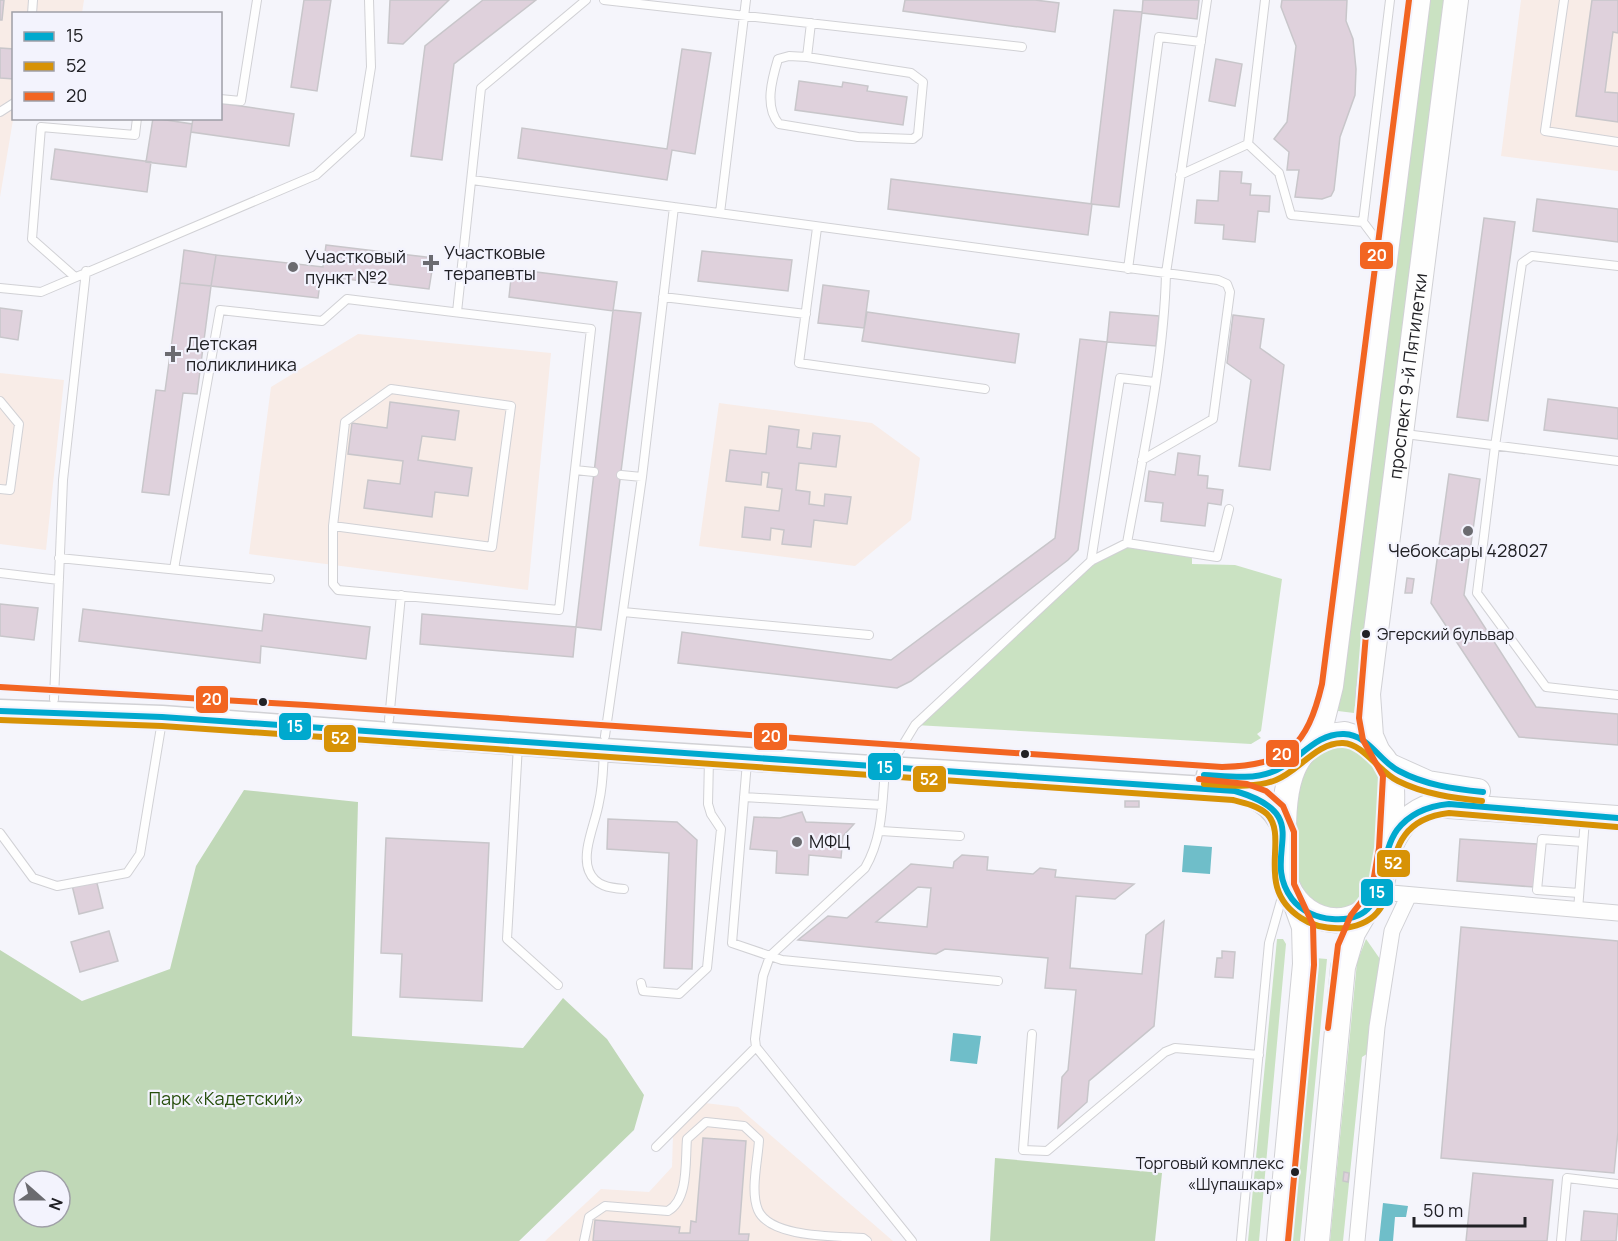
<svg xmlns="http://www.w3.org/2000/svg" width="1618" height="1241" viewBox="0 0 1618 1241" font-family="Manrope,sans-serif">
<rect width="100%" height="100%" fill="#f5f5fb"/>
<path fill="#f8ece7" d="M0 0H84L82 13 14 14V118L24 119 13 120 0 197Z
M1521 0H1618V171L1501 156Z
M358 334 551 353 528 590 249 554 271 387Z
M0 373 64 380 46 550 0 544Z
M719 403 872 423 920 458 911 520 855 566 699 546Z
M705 1103 738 1107 893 1241H545L601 1189 649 1192 672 1167 673 1135Z"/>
<path fill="#cae2c2" d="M1428 0H1444L1354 713 1338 711Z
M1127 543 1192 553V564L1235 565 1282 579 1261 731 1257 734 1261 738 1251 744 915 725 1091 561Z
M1344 744 1369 756 1384 784 1374 884 1350 908 1336 911 1302 897 1291 869 1297 775 1311 754Z
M1277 939H1283L1286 944 1259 1241H1248Z
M1366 939 1380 959 1370 1052 1362 1057 1343 1241H1330L1357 962Z
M1315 958 1327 959 1300 1241H1290Z"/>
<path fill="#c0d8b7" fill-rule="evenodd" d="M244 790 358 802 352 1036 523 1048 563 998 607 1039 644 1095 634 1130 519 1241H0V950L82 1001 170 969 196 866ZM24 1181H60V1217H24Z
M995 1158 1162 1173 1155 1241H990Z"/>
<path fill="#6fbec9" d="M1184 845 1212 847 1210 874 1182 872Z
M953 1033 981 1036 977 1064 950 1061Z
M1383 1203 1408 1206 1406 1217H1395L1393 1241H1379Z"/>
<path fill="#dfd1dc" stroke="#c8c6ca" stroke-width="1.5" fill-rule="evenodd" d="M0 0H4L2 20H0Z
M304 0H331L317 91 291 87Z
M390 0H449L403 44 388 43Z
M483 0H536L454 64 442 160 411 156 425 46Z
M905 0H1035L1059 3 1055 32 903 11Z
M1143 0H1199L1197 19 1142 13Z
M1282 0H1347L1346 21 1353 39 1356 69 1355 95 1340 137 1334 190 1331 196 1322 199 1295 197 1299 170H1287L1289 152 1274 139 1287 122 1296 46 1281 7Z
M1592 0H1618V33L1613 32 1605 92 1618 93V122L1576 116Z
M1114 10 1142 12 1119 207 1091 204Z
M0 48 14 49V79L0 78Z
M682 49 711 53 695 154 672 150 667 180 518 158 522 128 667 149Z
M1216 59 1242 64 1235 106 1209 101Z
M799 81 842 87 843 82 868 86 867 91 907 97 903 125 795 110Z
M220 103 294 114 289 146 191 132 193 118H220Z
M153 118 192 124 186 167 146 162Z
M55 149 151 162 147 192 51 179Z
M1220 171 1242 172 1241 183 1251 184 1250 195 1270 196 1269 212 1258 211 1255 242 1223 239 1224 225 1195 223 1197 200 1218 201Z
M891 179 1092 204 1088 235 888 209Z
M1537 199 1618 209V242L1533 231Z
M1484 218 1515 222 1488 421 1457 417Z
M326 245 434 258 429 289 321 276 318 298 211 286 216 255 323 267Z
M184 250 216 255 211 286 180 283Z
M702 251 792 260 788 291 698 281Z
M512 269 617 282 613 311 509 297Z
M180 283 211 286 197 394 183 393 169 495 142 492 156 390 165 391Z
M823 285 869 291 864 328 818 323Z
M0 308 22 311 18 340 0 337Z
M613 310 641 313 601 630 576 627Z
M867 312 1019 334 1015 363 862 341Z
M1110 312 1159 316 1156 346 1107 342 1078 550 1068 560 911 681 897 688 678 663 682 632 891 660 1055 538 1080 339 1107 342Z
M1233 315 1264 319 1260 348 1284 365 1270 470 1239 466 1251 380 1227 363Z
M1548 399 1618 408V439L1544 430Z
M390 402 459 411 455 440 422 436 418 460 472 468 468 496 435 492 432 517 364 508 368 480 400 484 403 461 348 454 352 423 387 428Z
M769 426 799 430 797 447 811 449 813 433 840 436 836 467 799 463 796 490 810 492 809 504 824 506 825 494 851 497 847 524 814 520 811 547 782 544 784 530 771 528 770 540 742 537 745 507 779 511 782 489 767 487 769 473 762 472 761 485 726 481 730 450 766 454Z
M1178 453 1200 456 1198 475 1208 476 1207 488 1223 490 1221 505 1208 503 1205 526 1161 521 1163 503 1145 501 1149 471 1175 475Z
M1449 474 1480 479 1464 595 1536 707 1618 714V745L1519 737 1431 603Z
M1407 578 1414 579 1412 593H1405Z
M0 604 38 608 34 640 0 636Z
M83 609 262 631 264 614 370 627 366 659 261 646 260 663 79 641Z
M422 614 576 627 573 657 420 644Z
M1125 801H1139V807H1125Z
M802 812 806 822 854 824 843 836 841 858 809 855 808 875 776 873 777 851 750 849 754 817 780 818Z
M608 819 677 822 697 840 692 969 664 968 669 853 607 849Z
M386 838 489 843 482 1001 400 997 402 954 381 953Z
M1460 839 1537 844 1534 887 1457 881Z
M962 855 988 857 987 870 1033 874 1040 868 1056 870 1055 877 1134 884 1115 899 1076 896 1070 968 1142 974 1146 935 1164 921 1154 1026 1089 1081 1087 1102 1058 1128 1062 1077 1068 1070 1076 990 1045 988 1048 958 945 949 936 954 798 940 828 916 847 918 911 864 953 868 954 862ZM918 887 931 888 927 927 876 922Z
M95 875 103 908 79 914 71 881Z
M1461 927 1618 941V1132L1614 1173 1441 1158Z
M109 931 118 961 80 972 71 942Z
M1222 951 1235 952 1233 978 1215 977 1217 958H1222Z
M703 1138 746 1141 739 1234H749L748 1241H593L595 1220 680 1227 679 1233H690L691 1221 696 1222Z
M1344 1172 1349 1173 1348 1182 1343 1181Z
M1473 1173 1553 1180 1547 1241H1466Z
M1584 1211 1618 1214 1616 1241H1581Z"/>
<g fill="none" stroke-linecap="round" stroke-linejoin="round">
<defs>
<path id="lane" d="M604 0 1022 47
M1207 0 1166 273C1164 363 1143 454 1127 543L1217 557 1229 509
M1564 0 1545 131 1618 142
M32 14 33 0
M807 57 789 56 778 59C772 79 764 107 779 124L858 137 913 139 918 135 923 82 911 73 807 57 811 23
M220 99 241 101 257 0
M0 112 14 103
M1248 144 1279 173 1291 215 1363 222
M1180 175 1248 144 1265 0
M472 180 1218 280 1227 284 1230 292 1213 419 1142 460
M720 213 746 0
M817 228 799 363 985 389
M1381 246 1363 222 1390 0
M1618 266 1532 256 1522 263 1495 446 1477 593 1546 687 1618 695
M1128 269 1159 37 1201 42
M75 277 32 239 41 127 135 135 137 118
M0 288 41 292 316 175 360 135 371 67 369 0
M663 297 806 314
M457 312 481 88 586 0
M0 401 19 424 10 490 0 489
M1405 434 1618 461
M575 470 594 472
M621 475 642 477
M59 558 270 579
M1091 561 1120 378 1154 382
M174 569 220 310 322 321 347 299 591 329 559 610 338 590 333 584V526L345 422 391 389 511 406 492 547 333 526
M0 573 59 580
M623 612 869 635
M54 699 63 480 86 271
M389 720 401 595
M605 736 642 477 674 207
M518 745 507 939 558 985
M604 751C603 768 603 785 599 802 596 822 581 852 589 871 595 886 610 888 624 889
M898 753 915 725 1091 561 1127 543
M747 762 732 943 782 960 998 981
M885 769C882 804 883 837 865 868L770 956 763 976 755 1039 756 1047 912 1241
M744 797 882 805
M881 831 960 836
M0 833 33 878 57 886 127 873 140 854 162 721
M1579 893 1537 890 1542 839 1583 842
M1578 910 1585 819
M641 983 643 991 679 994 707 968 721 829 711 814 708 804 709 759
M1032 1034 1023 1150 1047 1151 1165 1052 1175 1048 1259 1055
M656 1147 756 1047
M584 1241 589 1217 605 1206 668 1211C689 1199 685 1161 687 1139L706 1122 744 1126 759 1140C758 1160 750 1191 758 1210 770 1238 836 1236 863 1238L867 1241
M1241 1241 1269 943 1284 890
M1561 1241 1567 1178 1618 1184"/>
<path id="street" d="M1380 892 1618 913
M1357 1241 1377 1027 1392 931 1408 897"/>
<path id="secondary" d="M0 711 162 717 604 750 1221 789C1252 794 1274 801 1285 833
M1208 775C1242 777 1269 777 1298 757"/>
<g id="primary">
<path d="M1345 734C1364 739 1378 748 1388 765 1398 784 1388 883 1375 900 1345 940 1289 916 1284 871 1285 819 1274 739 1345 734Z"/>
<path d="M1307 747 1322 722 1331 686 1418 0"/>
<path id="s1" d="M1378 752 1371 736 1368 694 1456 0"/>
<path d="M1388 765 1428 783 1478 791"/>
<path d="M1391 845C1401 824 1411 812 1434 805L1618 818"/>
<path d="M1279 1241 1305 964 1304 927 1295 902"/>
<path d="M1317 1241 1343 967 1353 933 1367 909"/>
</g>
</defs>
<use href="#lane" stroke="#d1d1d5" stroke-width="10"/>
<use href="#street" stroke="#d1d1d5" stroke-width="17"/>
<use href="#secondary" stroke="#d1d1d5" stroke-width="25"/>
<use href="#primary" stroke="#d1d1d5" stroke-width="26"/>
<use href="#lane" stroke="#fefefe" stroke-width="8"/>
<use href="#street" stroke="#fefefe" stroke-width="15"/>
<use href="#secondary" stroke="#fefefe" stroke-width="22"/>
<use href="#primary" stroke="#fefefe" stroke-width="24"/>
<defs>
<path id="bus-1" d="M0 711 162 717 1235 791C1320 816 1258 853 1292 899 1301 911 1317 918 1332 919 1393 924 1374 862 1397 830 1410 813 1429 806 1449 804L1618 818
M1204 775C1226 776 1251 780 1272 772 1298 763 1314 733 1344 734 1369 735 1379 761 1399 771 1425 785 1454 789 1483 792"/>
<path id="bus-2" d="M0 720 162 726 1233 800C1245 803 1258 806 1267 814 1290 838 1253 887 1301 918 1314 927 1330 929 1345 928 1403 920 1381 867 1405 835 1416 820 1432 815 1449 813L1617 827
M1204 784C1227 785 1253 789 1276 780 1299 771 1317 742 1343 743 1364 744 1379 772 1398 781 1424 794 1453 798 1482 801"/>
<path id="bus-3" d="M0 687 306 705 1222 767C1287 765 1307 747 1322 684L1409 0
M1199 779 1247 784 1266 791 1283 806 1294 832V884L1313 925 1314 965 1288 1241
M1328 1028 1338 945 1351 915 1372 888 1379 848 1383 776 1363 740 1359 718 1366 634"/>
</defs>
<use href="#bus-1" stroke="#f3f3fd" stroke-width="10"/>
<use href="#bus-2" stroke="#f3f3fd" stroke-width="10"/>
<use href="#bus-3" stroke="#f3f3fd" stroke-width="10"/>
<use href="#bus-1" stroke="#00a9ce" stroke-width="6"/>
<use href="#bus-2" stroke="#d79206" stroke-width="6"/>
<use href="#bus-3" stroke="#f26522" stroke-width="6"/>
</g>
<g fill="#6b6b70" stroke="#f3f3fd" stroke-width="2">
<path d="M428 254h6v6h6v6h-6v6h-6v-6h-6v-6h6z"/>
<circle cx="293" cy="267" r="6"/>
<path d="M170 345h6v6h6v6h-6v6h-6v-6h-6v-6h6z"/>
<circle cx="1468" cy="531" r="6"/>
<circle cx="797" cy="842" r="6"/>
</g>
<g fill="#212125" stroke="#f3f3fd" stroke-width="2">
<circle cx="1366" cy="634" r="5"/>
<circle cx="263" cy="702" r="5"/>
<circle cx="1025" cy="754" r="5"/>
<circle cx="1295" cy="1172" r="5"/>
</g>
<g text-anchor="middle" stroke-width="4.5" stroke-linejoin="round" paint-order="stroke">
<g font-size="16" fill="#212125" stroke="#f3f3fd" text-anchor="start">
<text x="1377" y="640">Эгерский бульвар</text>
<text x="1284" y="1169" text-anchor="end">Торговый комплекс<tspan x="1284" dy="21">«Шупашкар»</tspan></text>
</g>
<g font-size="18" fill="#212125" stroke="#f3f3fd" text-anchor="start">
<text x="444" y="259">Участковые<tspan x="444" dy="21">терапевты</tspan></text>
<text x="305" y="263">Участковый<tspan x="305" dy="21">пункт №2</tspan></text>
<text x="186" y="350">Детская<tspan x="186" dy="21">поликлиника</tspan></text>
<text x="1468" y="557" text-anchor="middle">Чебоксары 428027</text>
<text x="809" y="848">МФЦ</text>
</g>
<g font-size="18" fill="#212125" stroke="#f3f3fd">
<text dy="6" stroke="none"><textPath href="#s1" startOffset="380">проспект 9-й Пятилетки</textPath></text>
</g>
<g font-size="18" fill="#254d0a" stroke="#f3f3fd">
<text x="226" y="1105">Парк «Кадетский»</text>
</g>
</g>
<g stroke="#f3f3fd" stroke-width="2">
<rect x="1359" y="241" width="35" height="29" rx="6" fill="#f26522"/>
<rect x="195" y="685" width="34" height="29" rx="6" fill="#f26522"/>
<rect x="278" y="712" width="34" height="29" rx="6" fill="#00a9ce"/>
<rect x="753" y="722" width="35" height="29" rx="6" fill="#f26522"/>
<rect x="323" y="724" width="34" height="29" rx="6" fill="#d79206"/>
<rect x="1265" y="739" width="35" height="29" rx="6" fill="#f26522"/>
<rect x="867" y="752" width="35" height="29" rx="6" fill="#00a9ce"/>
<rect x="912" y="765" width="35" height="28" rx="6" fill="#d79206"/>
<rect x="1376" y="849" width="35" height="29" rx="6" fill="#d79206"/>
<rect x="1360" y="878" width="34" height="29" rx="6" fill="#00a9ce"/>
</g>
<g font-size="16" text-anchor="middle" font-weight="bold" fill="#fff">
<text x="1377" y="261">20</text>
<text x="212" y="705">20</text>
<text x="295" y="732">15</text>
<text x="771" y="742">20</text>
<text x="340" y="744">52</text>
<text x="1282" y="760">20</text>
<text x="885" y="773">15</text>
<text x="929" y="785">52</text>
<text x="1393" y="869">52</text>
<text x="1377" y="898">15</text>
</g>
<rect x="12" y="12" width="210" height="108" fill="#f3f3fd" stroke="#9f9fa7" stroke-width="1.5"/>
<rect x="24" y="32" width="30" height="9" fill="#00a9ce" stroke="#9f9fa7" stroke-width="1.5"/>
<text x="66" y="42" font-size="18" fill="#212125">15</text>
<rect x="24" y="62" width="30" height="9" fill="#d79206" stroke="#9f9fa7" stroke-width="1.5"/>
<text x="66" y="72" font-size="18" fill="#212125">52</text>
<rect x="24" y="92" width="30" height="9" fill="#f26522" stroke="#9f9fa7" stroke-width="1.5"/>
<text x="66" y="102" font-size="18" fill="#212125">20</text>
<g transform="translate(42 1199) rotate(111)"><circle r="28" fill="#f3f3fd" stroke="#9f9fa7" stroke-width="1.5"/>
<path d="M0-4.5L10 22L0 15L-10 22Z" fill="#6b6b70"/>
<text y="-9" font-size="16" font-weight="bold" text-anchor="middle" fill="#212125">N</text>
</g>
<path d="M1414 1217v9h111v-9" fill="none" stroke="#212125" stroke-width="3"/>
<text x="1423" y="1217" font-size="18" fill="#212125" stroke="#f3f3fd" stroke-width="4.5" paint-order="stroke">50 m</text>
</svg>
